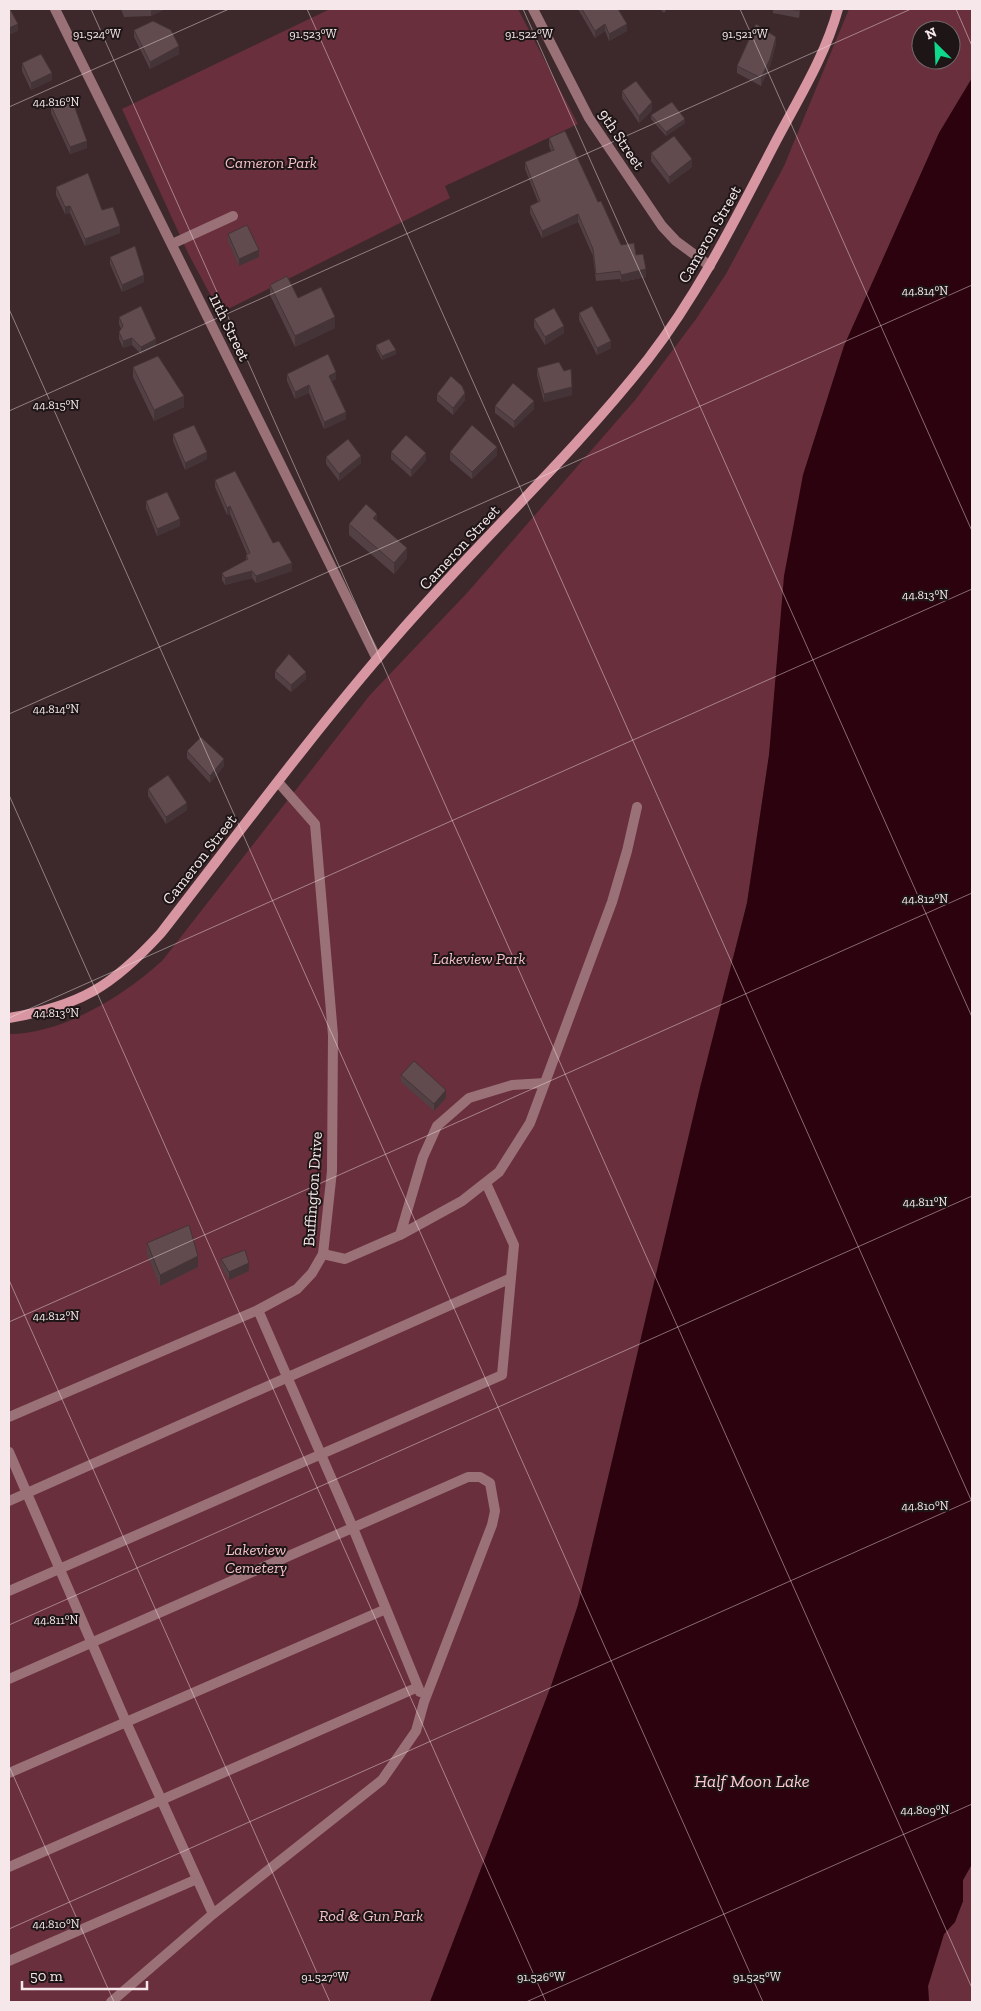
<svg xmlns="http://www.w3.org/2000/svg" width="981" height="2011" viewBox="0 0 981 2011" font-family="'Zilla Slab',serif">
<rect width="100%" height="100%" fill="#3d292c"/>
<path fill="#692f3c" fill-rule="evenodd" d="M330 9H518L578 124 445 186 450 198 220 313 188 253 122 109Z
M849 9H972V78L939 133 844 346 803 475 769 755 747 903 700 1088 578 1605 551 1686 430 2002H9V1034C63 1034 123 996 162 961L370 695 467 593 636 399 696 319 726 274 784 166ZM921 30H951V60H921Z
M972 1864V2002H929L928 1986 944 1934 955 1922 963 1901V1880Z"/>
<path fill="#2c020e" d="M972 78V1864L963 1880V1901L955 1922 944 1934 928 1986 929 2002H430L551 1686 578 1605 700 1088 747 903 769 755 784 576 803 475 844 346 939 133Z"/>
<g fill="none" stroke-linecap="round" stroke-linejoin="round">
<path stroke="#9b7178" stroke-width="10" d="M172 244 233 216
M400 1235 423 1157 437 1126 469 1098 512 1085 545 1083
M323 1254 345 1259 400 1235 462 1201 499 1172 530 1123 612 902 627 851 637 807
M258 1310 353 1528 420 1692
M9 1452 126 1722 213 1914
M9 1501 511 1278
M9 1591 502 1375 514 1245 486 1183
M9 1679 468 1477H480L490 1483 495 1511 492 1525 424 1702 416 1731 382 1780 213 1914 111 2002
M9 1773 386 1609
M9 1867 418 1687
M9 1961 197 1879"/>
<path stroke="#9b7178" stroke-width="10" d="M55 9 377 659
M533 9 589 118 662 226 676 241 710 266
M9 1417 258 1310 297 1289 312 1273 323 1254 332 1171 333 1035 315 824 278 782"/>
<path stroke="#d796a1" stroke-width="10" d="M9 1018C80 1006 113 986 161 933 238 834 313 732 395 638 477 543 570 458 648 359 699 293 736 218 774 145 797 101 825 57 838 9"/>
</g>
<path fill="#534044" d="M121 9H165L151 16 124 17Z
M578 9H618L627 31 609 41 605 31 595 38Z
M660 9H667L664 13Z
M773 9H800L799 18 773 13Z
M134 30 179 54 150 69 134 37Z
M776 44 770 66 761 86 737 73V66Z
M22 63 52 80 31 90 22 71Z
M622 91 652 110 639 123 622 98Z
M51 106 87 148 70 154 51 113Z
M651 115 685 123 666 136 651 119Z
M549 138 598 202 621 245 636 255 646 277 621 282 620 279 596 281 593 256 578 222 542 238 530 213V206L538 202 525 169V162L551 151 549 146Z
M651 153 692 167 669 184 651 161Z
M56 187 102 210 120 233 85 246 70 213 65 214 56 195Z
M228 234 259 257 239 266 228 241Z
M110 257 144 282 122 292 110 264Z
M270 285 298 298 335 328 295 347 270 295Z
M579 313 611 348 597 355 579 320Z
M119 317 156 346 141 354 132 345 123 348 119 339V332L121 329 119 324Z
M534 319 564 333 545 345 534 327Z
M376 345 396 354 382 360 376 349Z
M133 367 184 407 154 421 133 377Z
M537 368 572 395 544 402 537 375Z
M287 374 336 379 331 382 346 419 324 429 309 393 295 399 287 381Z
M437 394 465 400 453 415 437 401Z
M495 406 534 409 514 428 495 413Z
M173 434 207 459 185 470 173 441Z
M391 452 426 460 411 477 391 459Z
M450 452 497 455 472 479 450 460Z
M326 457 361 463 339 481 326 464Z
M215 480 273 543 292 571 256 583 252 578 225 585 222 580V573L246 560V555L247 554 230 514 227 515 215 487Z
M146 501 180 526 157 536 146 508Z
M377 522 407 558 394 574 349 535V524Z
M275 671 306 679 291 692 275 678Z
M187 751 224 766 210 783 187 758Z
M148 789 187 810 166 824 148 796Z
M401 1075 446 1098 434 1111 401 1082Z
M147 1243 198 1267 160 1286 147 1254Z
M221 1259 249 1271 229 1280 221 1266Z"/>
<path fill="#443437" d="M151 9H165L151 16Z
M18 24V31L9 35V28Z
M605 24V31L595 38V31Z
M627 24V31L609 41V34Z
M776 37V44L770 66 761 86V78Z
M179 46V54L150 69V62Z
M52 73V80L31 90V83Z
M652 102V110L639 123V116Z
M685 119V123L666 136V132Z
M87 141V148L70 154V147Z
M692 159V167L669 184V177Z
M70 206V213L65 214V207Z
M578 214V222L542 238V231Z
M120 226V233L85 246V239Z
M259 250V257L239 266V259Z
M646 269V277L621 282V275Z
M144 275V282L122 292V285Z
M335 317V328L295 347V336Z
M564 326V333L545 345V337Z
M132 338V345L123 348V341Z
M156 339V346L141 354V347Z
M611 341V348L597 355V348Z
M396 350V354L382 360V356Z
M336 372V379L329 383V376Z
M309 385V393L295 399V392Z
M572 387V395L544 402V394Z
M465 393V400L453 415V408Z
M184 396V407L154 421V410Z
M534 401V409L514 428V421Z
M346 412V419L324 429V422Z
M497 447V455L472 479V472Z
M207 452V459L185 470V463Z
M426 453V460L411 477V470Z
M361 456V463L339 481V474Z
M230 506V514L227 515V508Z
M377 514V525L373 518Z
M180 519V526L157 536V529Z
M407 548V558L394 574V563Z
M292 563V571L256 583V576Z
M252 571V578L225 585V578Z
M306 672V679L291 692V685Z
M224 759V766L210 783V776Z
M187 803V810L166 824V817Z
M446 1090V1098L434 1111V1104Z
M198 1256V1267L160 1286V1275Z
M249 1263V1271L229 1280V1272Z"/>
<path fill="#614b4f" stroke="#443437" d="M9 9H10L18 24 9 28Z
M582 9H618L627 24 609 34 605 24 595 31Z
M788 9H799V11Z
M153 21 171 30 179 46 150 62 134 30Z
M756 24 776 37 770 59 761 78 737 66Z
M41 54 52 73 31 83 22 63Z
M636 81 652 102 639 116 622 91Z
M71 97 87 141 70 147 51 106Z
M672 102 685 119 666 132 651 115Z
M565 131 598 202 601 201 621 245 634 243 636 255 643 254 646 269 621 275 620 271 596 274 593 249 578 214 542 231 530 206 540 201 525 162 554 150 549 138Z
M674 136 692 159 669 177 651 153Z
M88 173 102 210 113 207 120 226 85 239 70 206 65 207 56 187Z
M247 225 259 250 239 259 228 234Z
M135 246 144 275 122 285 110 257Z
M287 276 298 298 321 287 335 317 295 336 270 285Z
M141 306 156 339 141 347 132 338 123 341 119 332 123 326 119 317Z
M592 306 611 341 597 348 579 313Z
M554 308 564 326 545 337 534 319Z
M389 339 396 350 382 356 376 345Z
M328 354 336 372 329 376 346 412 324 422 309 385 295 392 287 374Z
M158 356 184 396 154 410 133 367Z
M559 362 564 371 571 369 572 387 544 394 537 368Z
M451 376 462 386 465 393 453 408 437 394Z
M513 383 534 401 514 421 495 406Z
M194 425 207 452 185 463 173 434Z
M472 425 497 447 472 472 450 452Z
M406 435 426 453 411 470 391 452Z
M348 439 361 456 339 474 326 457Z
M235 471 273 543 279 541 292 563 256 576 252 571 225 578 222 573 248 559 246 555 250 553 230 506 227 508 215 480Z
M167 492 180 519 157 529 146 501Z
M366 504 377 514 373 518 407 548 394 563 349 524Z
M289 654 306 672 291 685 275 671Z
M201 737 224 759 210 776 187 751Z
M168 775 187 803 166 817 148 789Z
M414 1061 446 1090 434 1104 401 1075Z
M189 1225 198 1256 160 1275 147 1243Z
M245 1250 249 1263 229 1272 221 1259Z"/>
<path fill="none" stroke="#f6e8ea" stroke-width="1" stroke-opacity="0.45" d="M91 9 972 1988M307 9 972 1502M523 9 972 1017M740 9 972 531M956 9 972 46M9 107 229 9M9 309 763 2002M9 411 911 9M9 714 972 285M9 795 546 2002M9 1018 972 589M9 1280 330 2002M9 1322 972 893M9 1625 972 1196M9 1766 114 2002M9 1929 972 1500M526 2002 972 1804"/>
<g text-anchor="middle" stroke-width="4" stroke-linejoin="round" paint-order="stroke">
<g font-size="16" fill="#f6e8ea" stroke="#1e1516">
<text transform="translate(622 139) rotate(56)" y="6">9th Street</text>
<text transform="translate(709 234) rotate(-60)" y="6">Cameron Street</text>
<text transform="translate(230 327) rotate(64)" y="6">11th Street</text>
<text transform="translate(459 547) rotate(-47)" y="6">Cameron Street</text>
<text transform="translate(199 859) rotate(-52)" y="6">Cameron Street</text>
<text transform="translate(312 1189) rotate(-86)" y="6">Buffington Drive</text>
</g>
<g font-size="16" font-style="italic" fill="#f4c1c9" stroke="#1e1516">
<text x="271" y="168">Cameron Park</text>
<text x="479" y="964">Lakeview Park</text>
<text x="256" y="1555">Lakeview<tspan x="256" dy="18">Cemetery</tspan></text>
<text x="371" y="1921">Rod &amp; Gun Park</text>
</g>
<g font-size="18" font-style="italic" fill="#fcc9d0" stroke="#1e1516">
<text x="752" y="1787">Half Moon Lake</text>
</g>
</g>
<g font-size="12" text-anchor="middle" fill="#f6e8ea" stroke="#1e1516" stroke-width="4" stroke-linejoin="round" paint-order="stroke">
<text x="529" y="38">91.522°W</text>
<text x="745" y="38">91.521°W</text>
<text x="97" y="38">91.524°W</text>
<text x="313" y="38">91.523°W</text>
<text x="56" y="106">44.816°N</text>
<text x="925" y="295">44.814°N</text>
<text x="56" y="409">44.815°N</text>
<text x="925" y="599">44.813°N</text>
<text x="56" y="713">44.814°N</text>
<text x="925" y="903">44.812°N</text>
<text x="56" y="1017">44.813°N</text>
<text x="925" y="1206">44.811°N</text>
<text x="56" y="1320">44.812°N</text>
<text x="925" y="1510">44.810°N</text>
<text x="56" y="1624">44.811°N</text>
<text x="925" y="1814">44.809°N</text>
<text x="56" y="1928">44.810°N</text>
<text x="325" y="1981">91.527°W</text>
<text x="541" y="1981">91.526°W</text>
<text x="757" y="1981">91.525°W</text>
</g>
<rect width="981" height="2011" fill="none" stroke="#f6e8ea" stroke-width="20"/>
<g transform="translate(936 45) rotate(336)"><circle r="24" fill="#1e1516" stroke="#74696b"/>
<path d="M0-4L9 19L0 12L-9 19Z" fill="#0fd98a"/>
<text y="-8" font-size="14" font-weight="bold" text-anchor="middle" fill="#f6e8ea">N</text>
</g>
<path d="M22 1981v8h125v-8" fill="none" stroke="#f6e8ea" stroke-width="2.5"/>
<text x="30" y="1981" font-size="15" fill="#f6e8ea" stroke="#1e1516" stroke-width="4" paint-order="stroke">50 m</text>
</svg>
